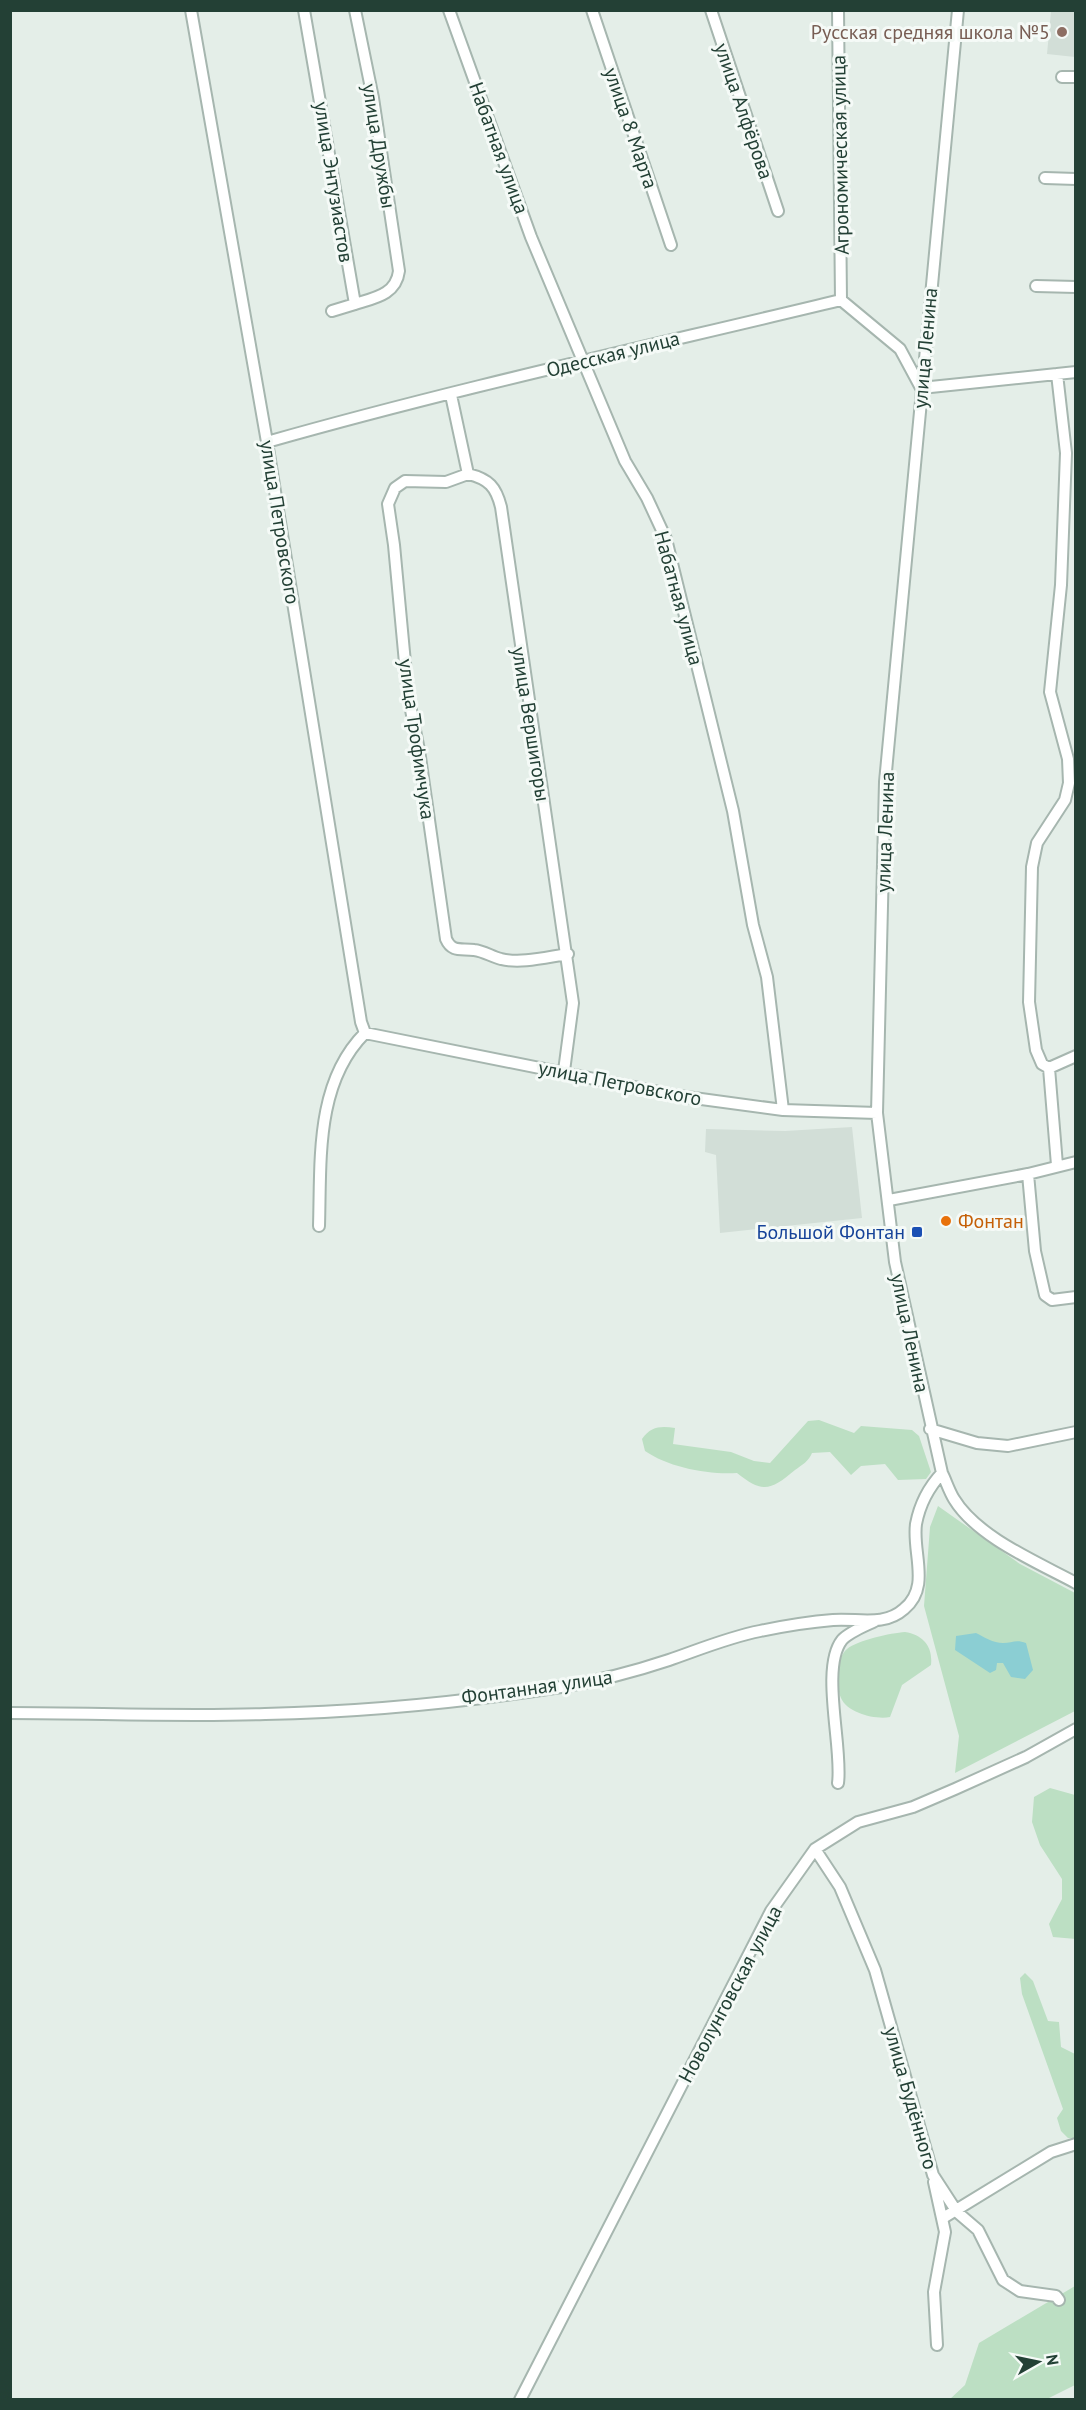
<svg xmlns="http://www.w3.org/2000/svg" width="1086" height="2410" viewBox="0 0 1086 2410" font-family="'PT Sans',sans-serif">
<rect width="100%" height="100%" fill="#e4eee8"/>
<path fill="#d2ded7" d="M1051 11H1075V57L1047 54Z
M852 1127 862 1218 720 1233 716 1155 705 1152 706 1129 785 1131Z"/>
<path fill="#bcdfc3" d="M819 1420 854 1433 861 1426 912 1430 919 1436 931 1472 926 1479 898 1480 885 1464 861 1466 851 1475 830 1452 812 1453C809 1461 802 1465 795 1470 771 1490 763 1494 737 1473 708 1475 668 1467 645 1451L642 1439C651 1426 661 1426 675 1428L673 1444 731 1452 754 1461 770 1463 808 1421Z
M938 1506 1020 1564 1075 1593V1711L955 1773 959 1736 924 1606 930 1527Z
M905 1632C923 1635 933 1646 931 1665L902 1685 890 1717C876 1720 847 1713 841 1698 837 1690 839 1679 839 1670 839 1663 841 1654 847 1649 858 1640 891 1633 905 1632Z
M1050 1788 1075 1795 1076 1939 1053 1937 1049 1924 1062 1899V1879L1040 1845 1032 1822 1034 1797Z
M1025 1973 1033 1981 1048 2021 1059 2022 1061 2047 1075 2054V2138H1068L1061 2131 1057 2118 1063 2109 1022 1994 1020 1978Z
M1075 2286V2385L1047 2399 949 2400 965 2385 979 2343Z"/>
<path fill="#8bced3" d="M976 1633C984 1637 993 1643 1003 1643 1012 1643 1016 1639 1026 1643L1033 1670 1025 1679 1011 1677 1003 1663H997L996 1670 990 1673 955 1650 956 1636Z"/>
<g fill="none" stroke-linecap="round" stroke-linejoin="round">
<defs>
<path id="minor" d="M191 10 267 442 361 1022 365 1033 679 1096 783 1110 877 1113
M304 10 355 304C374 298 396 295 399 271L373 98 355 10
M449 10 531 237 625 461 647 498 666 539 733 811 753 925 767 977 783 1110
M592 10 671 245
M711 10 778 211
M838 10 841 300
M958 10 885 782 877 1113 895 1262 942 1473C946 1481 949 1491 954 1499 977 1537 1037 1562 1076 1583
M1062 77H1076
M1045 178 1076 179
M1036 286 1076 287
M332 311 355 304
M921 388 1076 372
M451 395 468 474C489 479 496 487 501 507L573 1003 564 1071
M267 442C457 388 650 346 841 300L900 349 921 388
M468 474 446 482 405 481 395 488 388 504 394 545 408 695 419 750 446 939C452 953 462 948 474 950 484 951 492 957 501 959 521 964 547 957 568 954
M1049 1068 1076 1056
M1057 1165 1049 1068 1042 1064 1036 1050 1029 1002 1032 867 1037 843 1065 800 1069 783 1068 759 1050 692 1061 585 1066 453 1057 374
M1028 1174 1035 1251 1045 1295 1052 1300 1076 1297
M889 1200 1028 1174 1076 1162
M319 1226C321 1160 315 1083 365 1033
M930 1429 977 1443 1008 1446 1076 1432
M10 1713C95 1713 180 1717 265 1714 363 1712 464 1702 561 1687 598 1681 633 1672 669 1660 698 1650 729 1637 760 1631 784 1626 808 1622 833 1620 858 1618 884 1627 904 1609 931 1587 912 1553 916 1524 920 1503 928 1488 942 1473
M838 1783C843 1748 820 1668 842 1640 849 1632 865 1626 875 1621
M815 1849 840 1887 875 1970 933 2175 957 2212 978 2230 1003 2280 1020 2291 1056 2296 1059 2300
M934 2182 945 2232 934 2292 937 2345
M943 2218 1051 2152 1076 2144
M520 2400 771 1911 815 1849 858 1822 913 1807 955 1789 1026 1757 1076 1729"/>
</defs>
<use href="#minor" stroke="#a6b6af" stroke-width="14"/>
<use href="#minor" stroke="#fff" stroke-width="10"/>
</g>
<circle fill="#8d6e63" stroke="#f5faf7" stroke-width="2" cx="1062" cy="32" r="6"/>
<circle fill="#e8710a" stroke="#f5faf7" stroke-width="2" cx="946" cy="1221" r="6"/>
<rect fill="#1a4fb4" stroke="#f5faf7" stroke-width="2" x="911" y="1226" width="12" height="12" rx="3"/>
<g text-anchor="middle" stroke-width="6" stroke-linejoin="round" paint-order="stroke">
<g font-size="20" fill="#785e54" stroke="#f5faf7" text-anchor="end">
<text x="1050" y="39">Русская средняя школа №5</text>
</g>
<g font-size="20" fill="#234035" stroke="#f5faf7">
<text transform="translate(744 111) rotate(71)" y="7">улица Алфёрова</text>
<text transform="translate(631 128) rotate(71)" y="7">улица 8 Марта</text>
<text transform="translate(379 146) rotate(81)" y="7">улица Дружбы</text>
<text transform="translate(499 148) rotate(70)" y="7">Набатная улица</text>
<text transform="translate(840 155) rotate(-91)" y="7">Агрономическая улица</text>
<text transform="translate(334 182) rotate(81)" y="7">улица Энтузиастов</text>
<text transform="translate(925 348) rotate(-85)" y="7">улица Ленина</text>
<text transform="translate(613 354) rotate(-14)" y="7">Одесская улица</text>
<text transform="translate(280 522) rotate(81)" y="7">улица Петровского</text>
<text transform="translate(679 598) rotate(75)" y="7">Набатная улица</text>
<text transform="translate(531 724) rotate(81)" y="7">улица Вершигоры</text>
<text transform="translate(417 739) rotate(82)" y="7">улица Трофимчука</text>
<text transform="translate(885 832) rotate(-88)" y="7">улица Ленина</text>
<text transform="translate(620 1083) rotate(11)" y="7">улица Петровского</text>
<text transform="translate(910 1333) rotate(78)" y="7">улица Ленина</text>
<text transform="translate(537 1687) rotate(-8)" y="7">Фонтанная улица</text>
<text transform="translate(730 1994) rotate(-62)" y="7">Новолунговская улица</text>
<text transform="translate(911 2098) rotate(74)" y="7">улица Будённого</text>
</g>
<g font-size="20" fill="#c56008" stroke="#f5faf7" text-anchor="start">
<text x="958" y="1228">Фонтан</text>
</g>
<g font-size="20" fill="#164399" stroke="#f5faf7" text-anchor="end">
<text x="905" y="1239">Большой Фонтан</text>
</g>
</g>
<rect width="1086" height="2410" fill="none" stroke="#234035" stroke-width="24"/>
<g transform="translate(1038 2362) rotate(81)" stroke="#f5faf7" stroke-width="4.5" paint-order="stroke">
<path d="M0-4.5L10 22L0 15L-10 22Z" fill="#234035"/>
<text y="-9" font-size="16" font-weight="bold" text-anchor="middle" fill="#234035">N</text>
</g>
</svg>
